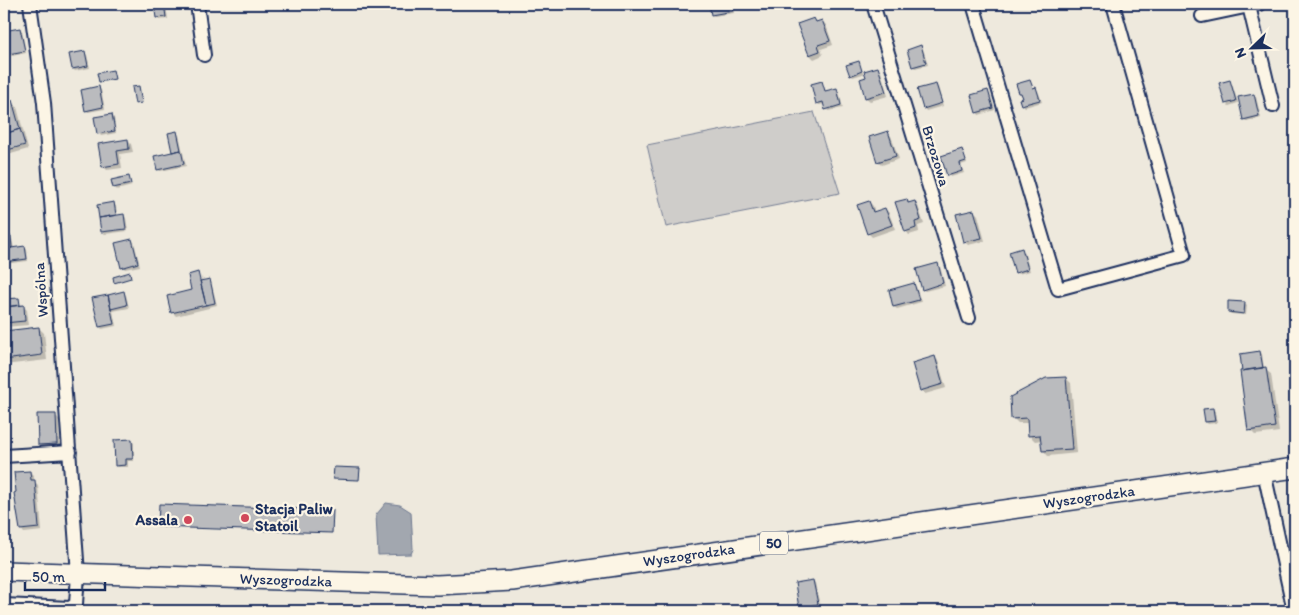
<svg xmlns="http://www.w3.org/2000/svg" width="1299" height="615" viewBox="0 0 1299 615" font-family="Itim,sans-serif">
<rect width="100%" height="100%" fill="#eee9dd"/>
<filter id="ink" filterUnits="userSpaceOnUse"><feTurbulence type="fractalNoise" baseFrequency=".02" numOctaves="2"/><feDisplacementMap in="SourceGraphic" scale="10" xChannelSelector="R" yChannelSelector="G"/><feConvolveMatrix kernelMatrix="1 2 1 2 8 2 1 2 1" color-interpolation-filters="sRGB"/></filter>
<g filter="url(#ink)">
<path fill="#cfcdca" stroke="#757e94" d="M814 112 840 193 666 227 647 145Z"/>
<path fill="#a2a7af" stroke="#6c778f" d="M386 503 400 505 411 512 413 549 411 554 378 555 376 515Z"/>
<path fill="#0003" d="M155 4 166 5 168 19 159 20 157 18Z
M710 4H733L734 13 714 16 712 14Z
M814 19 818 23 822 21 826 25 833 45 821 49 823 55 814 59 810 55 799 24Z
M20 29 22 31 26 53 12 56 9 54Z
M921 47 923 49 928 65 915 68 913 66Z
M85 53 87 55 90 68 75 71 73 69Z
M858 62 863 73 878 68 881 72 888 96 870 101 866 98 861 80 868 78 866 73 853 77 851 75Z
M1030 81 1034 89H1036L1038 91 1042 102 1025 107 1022 104 1024 99 1020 93Z
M822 82 826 92 837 90 839 92 843 108 828 111 825 104 819 105 817 103Z
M1230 82 1232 84 1238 103 1229 106 1226 103Z
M936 85 938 87 943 106 926 111 924 108Z
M99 88 101 90 105 109 88 112 86 110Z
M988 92 990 94 995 110 979 115 977 112Z
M1253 95 1256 97 1261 118 1247 122 1244 119Z
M12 102 17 107 28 149 4 156V104Z
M111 116 114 118 116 133 101 136 99 133Z
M177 133 179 135 186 166 160 171 158 169 174 153 170 134Z
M888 133 891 136 899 159 882 165 878 161Z
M128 141 131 144 133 152 120 154 122 168 107 170 103 166 100 145Z
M962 151 967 163 961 165 964 173 951 177 948 175Z
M128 178 132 186 117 190 115 188Z
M907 200 910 203 914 202 918 206 924 224 918 226 919 232 909 235 906 231Z
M869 202 873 206 875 213 885 209 889 213 895 229 872 237 868 233Z
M113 204 116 206 117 216 124 215 126 218 128 231 105 234 102 232 99 206Z
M974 211 978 215 985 241 968 245 965 242Z
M10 237 12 239 14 249 25 247 27 250 28 261 4 264V238Z
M132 240 134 242 140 266 125 269 123 267Z
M1022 250 1024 252 1030 271 1018 274 1016 272Z
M937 264 940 267 945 286 925 291 923 289Z
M201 276 203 281 209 280 211 282 217 305 209 307V308L176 316 172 312 200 282H202Z
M914 285 916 287 921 302 897 309 894 307Z
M124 293 126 295 129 308 113 311 116 326 102 329 100 327 94 299Z
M18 299 20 307 23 306 27 310 29 325 4 327V300Z
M1244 303 1247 306 1246 315 1231 314 1229 312Z
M39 328 44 333 47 360 4 365V332Z
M1260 352 1262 354 1264 369 1271 374 1279 432 1255 435 1250 430Z
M935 357 938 361 946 388 925 394 922 390Z
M1066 378 1071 383 1077 453 1048 456 1043 450 1042 440 1035 441 1030 436 1028 423H1018L1013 418Z
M1212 409 1215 411 1217 423 1208 424 1206 422Z
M55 415 59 419 60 447 43 448 39 444Z
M131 440 134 443V461H128V467H118L116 465Z
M30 472 34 476V481L38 485 42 531 24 533 21 529Z
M813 581 815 583 820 606 803 609 800 607Z"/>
<path fill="#babbbe" stroke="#1b2f5e" d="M154 4H164L166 17 156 18Z
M709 4H731L733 11 711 15Z
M814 18 816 22 822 20 830 41 818 45 820 51 809 55 797 24Z
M20 28 25 51 8 54 4 31Z
M921 45 926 63 912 67 907 50Z
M85 51 88 66 72 69 69 54Z
M859 61 862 71 850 76 846 65Z
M878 67 886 92 865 98 860 79 866 77 864 71Z
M113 70 115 79 99 82 97 73Z
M1030 80 1033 88 1036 87 1040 100 1021 105 1019 99 1023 98 1021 93H1019L1016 84Z
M1230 80 1236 101 1225 104 1219 83Z
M822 81 825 91 837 88 841 105 825 110 823 102 816 104 811 84Z
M936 84 942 103 923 109 917 89Z
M99 86 103 107 85 111 81 90Z
M139 86 142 103 135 104 132 87Z
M988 90 993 108 976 113 971 95Z
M1254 94 1259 116 1243 120 1238 97Z
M12 100 20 129 4 134V103Z
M112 114 115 131 97 134 94 117Z
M20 129 25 145 4 151V134Z
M177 131 181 150 172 152 168 133Z
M888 131 896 156 877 162 869 137Z
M128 139 129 149 117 151 119 164 102 167 98 144Z
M962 149 966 161 960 163 962 171 947 176 941 156Z
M181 150 184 164 157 170 154 156Z
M129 176 131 184 113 188 111 180Z
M907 199 908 203 915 201 921 220 915 222 916 228 905 232 895 202Z
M869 201 873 212 885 208 892 225 867 234 857 205Z
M114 202 116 215 99 218 97 205Z
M974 210 982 238 963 242 956 214Z
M124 214 126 229 101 232 99 218Z
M4 236H11L12 248 4 249Z
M132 239 138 263 121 268 115 243Z
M25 246 27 259 4 262V249Z
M1022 248 1028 269 1015 273 1009 252Z
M938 263 943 283 922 290 916 269Z
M130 272 131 278 114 283 113 277Z
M198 272 206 305 171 313 167 296 191 290 188 275Z
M210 279 215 303 206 305 200 281Z
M914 283 919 300 893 307 889 290Z
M124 291 127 305 111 309 108 295Z
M108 295 114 324 99 327 92 298Z
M19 298 20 305 4 307V299Z
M1228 301 1245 302 1244 314 1228 312Z
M24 305 25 321 4 323V307Z
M39 327 42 355 4 360V331Z
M1260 351 1263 368 1242 371 1240 354Z
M935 356 943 384 920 391 912 363Z
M1266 367 1275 427 1248 431 1240 371Z
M1066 377 1072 449 1042 451 1040 435 1028 436 1027 418 1011 419 1010 397 1046 378Z
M1213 408 1215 421 1205 422 1203 409Z
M37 414H56L57 444 38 445Z
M132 439 133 459H126V465L115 466 114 440Z
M334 467 360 468 359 480 333 479Z
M30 471 31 480H35L39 528 20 530 14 493 16 492 14 472Z
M159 504 333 510 332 533 158 527Z
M813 580 818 604 799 608 795 583Z"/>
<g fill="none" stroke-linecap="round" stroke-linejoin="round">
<defs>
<path id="minor" d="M197 4 204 55
M873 4 969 318
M973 4 1058 289 1184 255 1113 4
M1249 6 1273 106
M1202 16 1259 4
M4 456 70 452
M1264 472 1294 611
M4 605 70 608 76 604 78 574 44 103 30 4"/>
<path id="primary" d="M4 571 437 585 512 581 1295 468"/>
</defs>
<use href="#minor" stroke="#1b2f5e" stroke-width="16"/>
<use href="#primary" stroke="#1b2f5e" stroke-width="22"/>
<use href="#minor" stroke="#fcf5e5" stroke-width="12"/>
<use href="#primary" stroke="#fcf5e5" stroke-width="19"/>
</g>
</g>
<g fill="#d1495b" stroke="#fcf5e5" stroke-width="2">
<circle cx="245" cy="518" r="5"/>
<circle cx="188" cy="520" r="5"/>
</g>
<g text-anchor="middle" stroke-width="4.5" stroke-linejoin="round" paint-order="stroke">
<rect fill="#fcf5e5" stroke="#5e6a86" stroke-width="1" x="760" y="531.5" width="28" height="23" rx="4"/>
<g font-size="14" font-weight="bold" fill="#1b2f5e">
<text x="774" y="548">50</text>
</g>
<g font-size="15" fill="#1b2f5e" stroke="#fcf5e5">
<text transform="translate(936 156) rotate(73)" y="5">Brzozowa</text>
<text transform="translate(41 290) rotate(-94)" y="5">Wspólna</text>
<text transform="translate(1089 497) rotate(-8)" y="5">Wyszogrodzka</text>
<text transform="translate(689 555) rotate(-8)" y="5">Wyszogrodzka</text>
<text transform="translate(286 580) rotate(2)" y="5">Wyszogrodzka</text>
</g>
<g font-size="15" font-weight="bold" fill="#1b2f5e" stroke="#fcf5e5" text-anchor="start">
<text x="255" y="514">Stacja Paliw<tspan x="255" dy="17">Statoil</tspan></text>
<text x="178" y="525" text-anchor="end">Assala</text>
</g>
</g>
<rect width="1299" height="615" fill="none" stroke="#fcf5e5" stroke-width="20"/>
<rect x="10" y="10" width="1279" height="595" fill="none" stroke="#1b2f5e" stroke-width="2" filter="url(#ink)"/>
<g transform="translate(1252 48) rotate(247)" stroke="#fcf5e5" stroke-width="4" paint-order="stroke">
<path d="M0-4L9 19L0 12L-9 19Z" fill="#1b2f5e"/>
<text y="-8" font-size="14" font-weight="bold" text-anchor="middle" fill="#1b2f5e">N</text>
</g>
<path d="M25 582v8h80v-8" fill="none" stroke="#1b2f5e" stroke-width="2.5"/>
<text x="32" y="582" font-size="15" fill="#1b2f5e" stroke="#fcf5e5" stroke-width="4" paint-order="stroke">50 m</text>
</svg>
